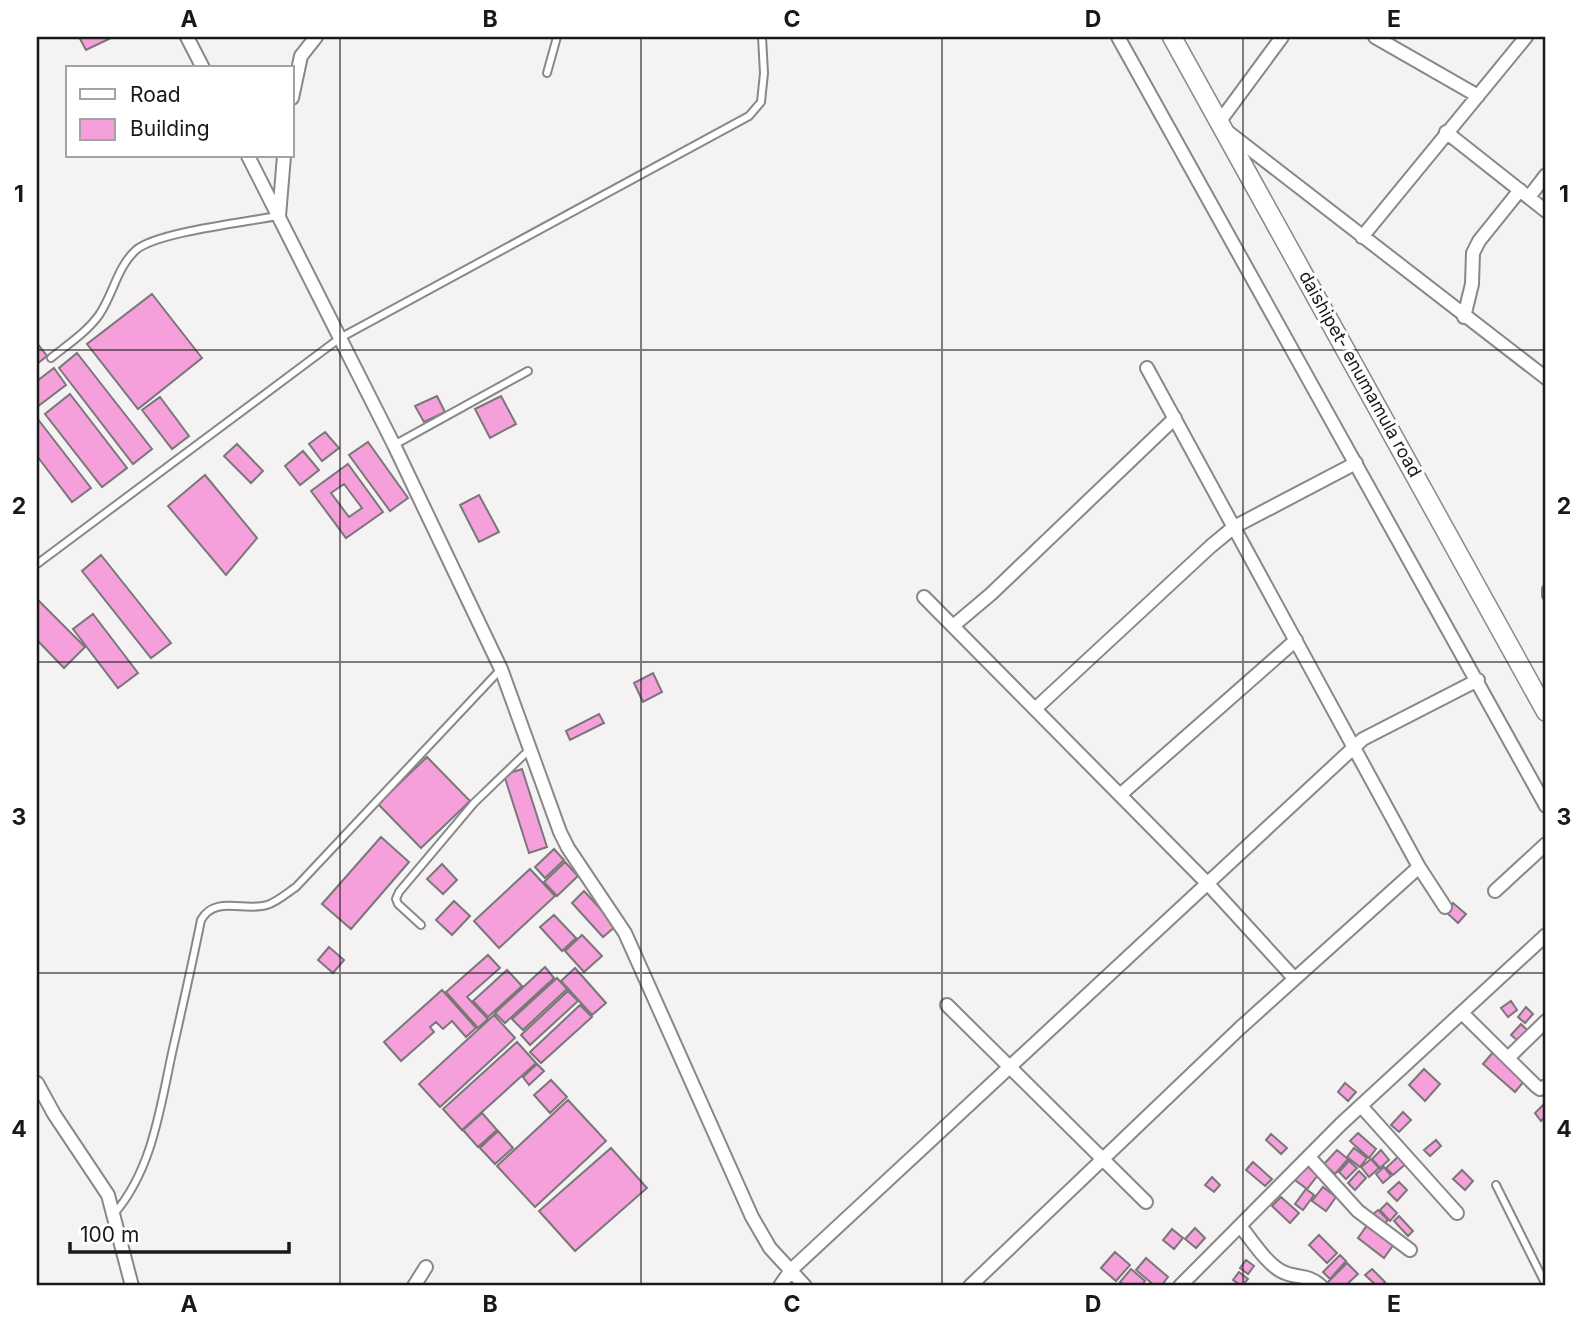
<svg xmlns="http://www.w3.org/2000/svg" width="1583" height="1323" viewBox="0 0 1583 1323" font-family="Inter,sans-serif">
<rect width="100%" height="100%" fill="#f5f2f4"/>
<path fill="#f5a0db" stroke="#797778" stroke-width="2" fill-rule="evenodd" d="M79 37H113L86 50Z
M152 294 202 358 138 409 87 344Z
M37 343 47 356 37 364Z
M77 353 152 449 133 464 59 368Z
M54 368 66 385 37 407V381Z
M70 394 127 468 102 487 45 414Z
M437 396 445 412 424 422 415 406Z
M501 396 516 424 490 438 475 409Z
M160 397 189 436 172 449 142 410Z
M37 418 91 488 72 502 37 456Z
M325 432 339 448 322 461 309 444Z
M368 442 408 498 390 511 349 455Z
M237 444 263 471 251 483 224 456Z
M303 451 319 470 300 485 285 466Z
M348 464 383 512 346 538 311 491ZM344 484 362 508 349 517 331 493Z
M205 475 257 538 226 575 168 506Z
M479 495 499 532 479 542 460 505Z
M101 555 171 643 151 658 82 571Z
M39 601 85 647 64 668 37 640V603Z
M93 614 138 673 118 688 73 629Z
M653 673 662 692 643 702 634 683Z
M599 714 604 723 570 740 566 731Z
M427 757 470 801 421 848 378 804Z
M522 769 547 847 529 853 504 775Z
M381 837 409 862 351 929 322 904Z
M554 849 564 860 545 878 535 867Z
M565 862 578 876 557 896 544 882Z
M442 864 457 880 443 894 427 879Z
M530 869 555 896 499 948 474 921Z
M584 891 616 926 603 937 572 903Z
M454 901 470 916 452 935 436 920Z
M1453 903 1466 914 1458 923 1446 912Z
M554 915 576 938 562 951 540 927Z
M582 935 602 956 584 972 565 951Z
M329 947 344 960 333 973 318 960Z
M488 955 500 968 467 997 488 1019 478 1028 446 992Z
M545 967 554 978 505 1023 495 1013Z
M575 968 606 1003 592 1015 561 981Z
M507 970 522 986 488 1017 473 1001Z
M557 978 567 989 523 1030 512 1019Z
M442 990 476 1028 466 1037 452 1021 443 1029 436 1022 430 1027 434 1032 401 1061 384 1042Z
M568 991 578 1001 530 1045 521 1035Z
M1511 1001 1517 1010 1508 1017 1501 1008Z
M580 1005 592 1017 541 1063 530 1052Z
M1526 1007 1533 1014 1525 1023 1518 1017Z
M494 1015 515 1038 440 1107 419 1084Z
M1521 1024 1528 1031 1518 1041 1511 1035Z
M517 1042 536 1063 462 1130 443 1109Z
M1494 1051 1526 1079 1515 1092 1483 1064Z
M537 1064 544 1071 529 1085 523 1077Z
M1424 1069 1440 1084 1425 1101 1409 1085Z
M551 1080 567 1097 550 1113 534 1095Z
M1345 1083 1356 1092 1348 1101 1338 1092Z
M568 1100 606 1141 535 1207 497 1166Z
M1546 1102V1116L1541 1121 1535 1113Z
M1403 1112 1411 1120 1399 1132 1391 1125Z
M482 1113 497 1130 478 1147 463 1130Z
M498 1131 513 1148 495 1164 480 1148Z
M1358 1133 1376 1149 1369 1158 1350 1141Z
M1271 1134 1287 1148 1281 1154 1266 1140Z
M1436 1140 1441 1146 1430 1156 1424 1150Z
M611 1148 647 1188 575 1251 539 1211Z
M1354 1148 1367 1158 1360 1167 1347 1157Z
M1337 1150 1348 1159 1335 1174 1324 1164Z
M1381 1150 1389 1160 1380 1168 1372 1159Z
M1400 1155 1407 1163 1393 1175 1386 1168Z
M1371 1159 1379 1168 1369 1177 1361 1167Z
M1349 1161 1357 1168 1346 1179 1339 1172Z
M1253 1162 1272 1179 1265 1186 1246 1170Z
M1307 1166 1318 1175 1307 1189 1295 1180Z
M1384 1167 1391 1176 1383 1183 1376 1174Z
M1462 1170 1473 1181 1465 1190 1453 1179Z
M1359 1171 1366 1178 1355 1190 1348 1183Z
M1212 1177 1220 1185 1214 1192 1205 1185Z
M1399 1182 1407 1190 1397 1201 1388 1192Z
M1323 1187 1336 1197 1326 1211 1312 1201Z
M1306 1189 1314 1195 1303 1210 1295 1204Z
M1281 1197 1299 1213 1290 1223 1272 1206Z
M1387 1203 1397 1213 1390 1221 1380 1210Z
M1378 1210 1388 1220 1381 1227 1371 1216Z
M1399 1216 1413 1231 1408 1236 1394 1221Z
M1368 1224 1394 1244 1384 1258 1358 1238Z
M1195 1228 1205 1238 1196 1248 1185 1239Z
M1172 1229 1183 1238 1174 1249 1163 1240Z
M1319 1235 1337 1253 1327 1263 1309 1245Z
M1115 1252 1130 1265 1116 1281 1101 1268Z
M1340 1255 1346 1261 1330 1279 1323 1272Z
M1146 1258 1168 1277 1161 1286H1155L1136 1270Z
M1246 1260 1254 1266 1248 1274 1240 1268Z
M1347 1263 1358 1274 1345 1286H1331L1327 1283Z
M1131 1269 1145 1281 1141 1286H1126L1120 1282Z
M1372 1269 1385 1282 1381 1286H1377L1365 1275Z
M1239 1272 1248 1279 1242 1286 1233 1280Z"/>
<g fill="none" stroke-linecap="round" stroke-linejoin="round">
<defs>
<path id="lane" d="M547 73 557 37
M51 358C67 345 87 332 99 315 113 295 117 267 136 250 157 232 247 222 277 216
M394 445 528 371
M37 564 340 338 749 116 761 102 764 73 762 37
M1546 589V596
M421 925 398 904 396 899 399 892 474 803 529 750
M1496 1185 1546 1285
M114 1214C152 1170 160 1109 172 1053 182 1009 192 965 201 920 215 895 244 912 267 905 277 902 287 893 296 887L501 669"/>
<path id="street" d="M187 37 203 68
M1118 37 1546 806
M1375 37 1478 96
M292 98 301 56 316 37
M1220 121 1282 37
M1228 132 1546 378
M1446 132 1546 211
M248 156 394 445 501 669 560 832 568 848 625 933 752 1217 770 1248 805 1286
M1529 197 1546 175
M279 216 284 156
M1362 237 1526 37
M1464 317 1472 284 1473 253 1479 241 1520 190
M1147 368 1419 867 1445 907
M924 597 1208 884 1294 978
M953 626 991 594 1175 418
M1035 709 1211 546 1234 527 1356 463
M1120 795 1296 640
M1495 891 1546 844
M947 1005 1146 1202
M1462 1013 1536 1086 1540 1089 1546 1086
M1508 1058 1546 1021
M37 1083 54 1114 108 1195 132 1286
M1361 1106 1457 1213
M1309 1157 1358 1211 1410 1250
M1240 1226C1252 1240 1265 1262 1281 1271 1295 1279 1307 1273 1321 1286
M414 1286 426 1267
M780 1286 791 1270 1363 739 1478 680
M970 1286 1240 1028 1419 867
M1180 1286 1341 1124 1546 935"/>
<path id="secondary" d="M1172 37 1546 712"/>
</defs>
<use href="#lane" stroke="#8a8788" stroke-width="10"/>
<use href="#street" stroke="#8a8788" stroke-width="16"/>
<use href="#secondary" stroke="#8a8788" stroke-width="21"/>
<use href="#lane" stroke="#fff" stroke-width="6"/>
<use href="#street" stroke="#fff" stroke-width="12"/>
<use href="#secondary" stroke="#fff" stroke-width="18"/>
</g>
<path fill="none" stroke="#1a191a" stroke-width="2" stroke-opacity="0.55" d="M340 37V1286M641 37V1286M942 37V1286M1243 37V1286M37 350H1546M37 662H1546M37 973H1546"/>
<g text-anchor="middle" stroke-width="6" stroke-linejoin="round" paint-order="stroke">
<g font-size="18" fill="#1a191a" stroke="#fff">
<text transform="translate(1360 374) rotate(61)" y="6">daishipet- enumamula road</text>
</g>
</g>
<rect width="1583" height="1323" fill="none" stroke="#ffffff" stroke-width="77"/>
<rect x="66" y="66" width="228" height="91" fill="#ffffff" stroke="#a3a3a3" stroke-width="2"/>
<rect x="80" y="89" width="35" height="10" fill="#ffffff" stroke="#a3a3a3" stroke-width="2"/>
<text x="130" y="102" font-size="21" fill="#1a191a">Road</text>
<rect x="80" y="119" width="35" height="21" fill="#f5a0db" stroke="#a3a3a3" stroke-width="2"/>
<text x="130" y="136" font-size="21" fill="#1a191a">Building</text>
<path d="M70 1242v10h219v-10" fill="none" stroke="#1a191a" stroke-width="3.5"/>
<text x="80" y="1242" font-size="21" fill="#1a191a" stroke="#ffffff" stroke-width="5" paint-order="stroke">100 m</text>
<rect x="38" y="38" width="1506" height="1246" fill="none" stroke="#1a191a" stroke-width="2.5"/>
<g font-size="23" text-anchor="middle" font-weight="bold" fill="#1a191a">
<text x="189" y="27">A</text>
<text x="490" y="27">B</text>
<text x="792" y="27">C</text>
<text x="1093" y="27">D</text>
<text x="1394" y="27">E</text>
<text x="19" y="202">1</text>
<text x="1564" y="202">1</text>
<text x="19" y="514">2</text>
<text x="1564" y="514">2</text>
<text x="19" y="825">3</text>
<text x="1564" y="825">3</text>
<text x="19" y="1137">4</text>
<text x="1564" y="1137">4</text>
<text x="189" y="1312">A</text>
<text x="490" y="1312">B</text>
<text x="792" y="1312">C</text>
<text x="1093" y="1312">D</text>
<text x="1394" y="1312">E</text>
</g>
</svg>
